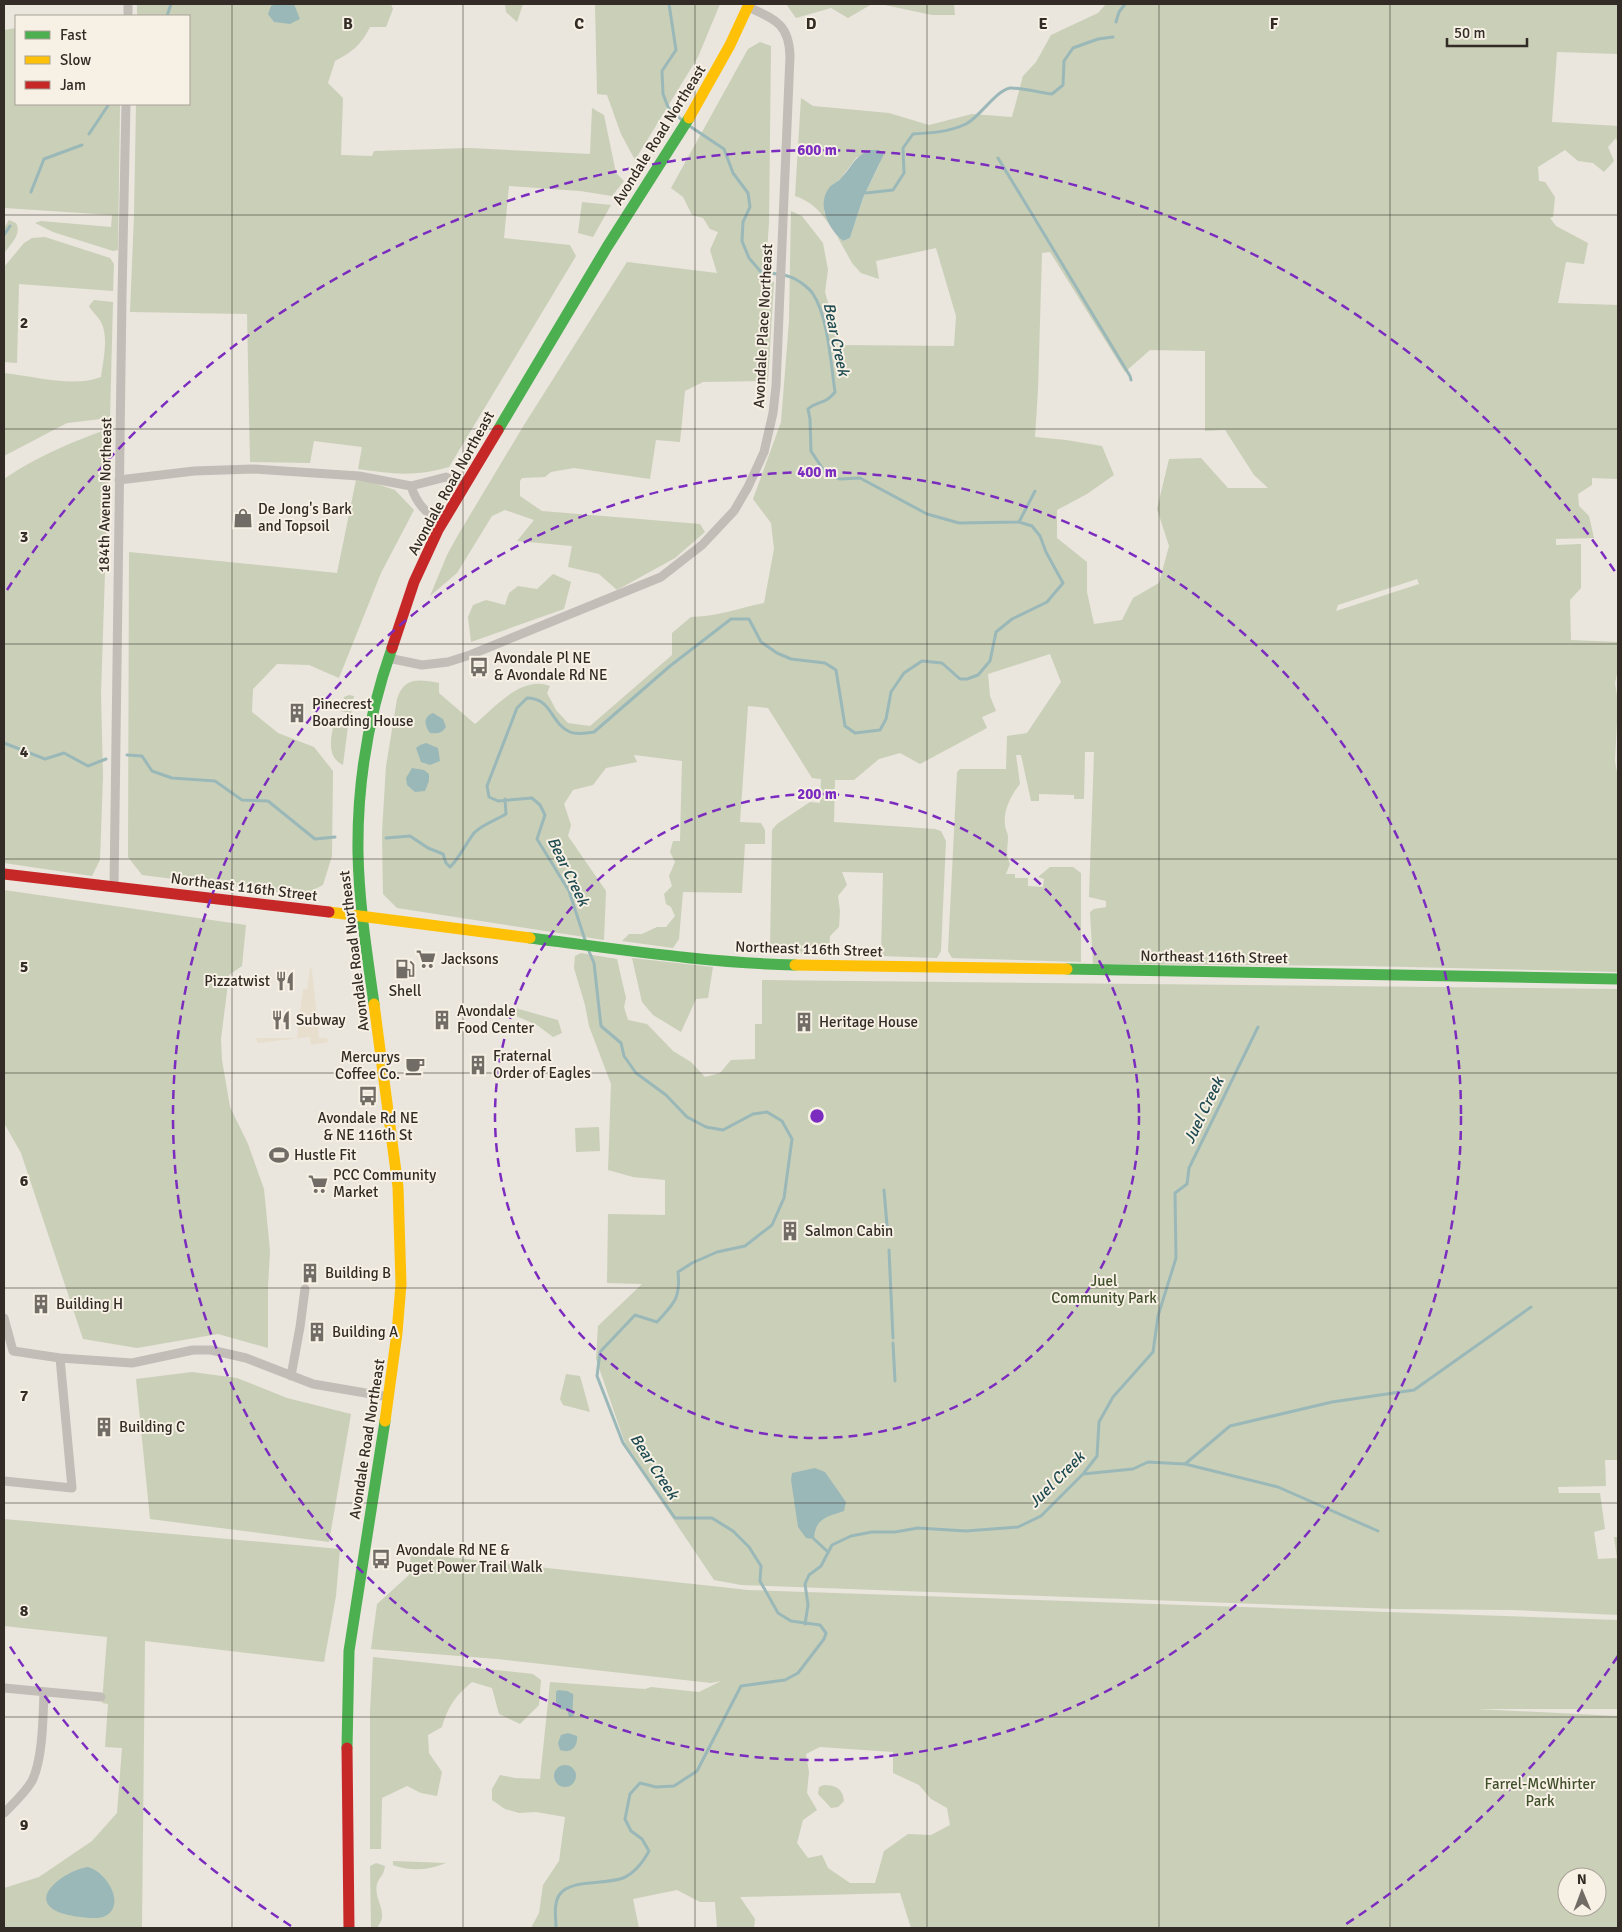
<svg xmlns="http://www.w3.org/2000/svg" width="1622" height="1932" viewBox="0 0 1622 1932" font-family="Signika,sans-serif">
<rect width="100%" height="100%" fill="#eae5dd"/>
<path fill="#cacfb8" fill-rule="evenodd" d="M137 4H391L393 9 386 27H370C361 45 352 52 335 61L328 83 343 98 341 155 372 156 374 151 469 148 590 154 592 108 604 115 616 173 624 181 612 196 580 191 509 186 504 238 570 245 576 256 449 467C414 477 393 474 358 469L362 447 314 441 310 463 250 462 247 314 130 312 134 216 136 104H189V16H137Z
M505 4H523L517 22 506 12Z
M595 4H720L698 57 635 160 621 134 607 95 597 94Z
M786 4H872L848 18 831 8 796 18Z
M880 4H954L955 15H932Z
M1106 4H1618V54L1557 52 1552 122 1618 126V144L1616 138 1608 147 1614 161 1604 172 1593 163 1578 161 1565 150 1538 167 1539 181 1545 182 1555 197 1553 217 1550 218 1556 226 1588 243 1584 264 1566 262 1558 303 1618 305V479L1592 478V485L1578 494 1579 506 1589 516 1594 538 1556 539V545L1581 544V588L1570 600 1571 640 1618 642V669L1615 683 1618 702 1615 761 1618 778V972L1364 966 1093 964 1090 912 1094 909 1106 907V901L1089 897 1094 752H1085L1084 799H1074V795L1039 794V801H1031L1021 755H1016L1020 784C1011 795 1003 811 1005 825 1005 829 1008 833 1008 837 1008 847 1005 854 1010 864L1006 874H1015V878H1028V886L1043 887 1044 879 1038 877 1050 867H1073L1081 873V962L952 958 948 951 957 772 960 769H1006L1007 736 1027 733 1061 682 1050 654 988 674 990 696 996 711 982 717 987 728 920 764 900 753 879 759 854 780H835L834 822 935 829 941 831 946 841 941 951 937 958 881 956 883 873 842 872 847 885 838 896 840 911 839 927 830 936 829 955 774 953 770 950 772 830 777 824 810 802 820 803 821 779 812 778 768 708 748 706 740 822 761 823 765 830V844H745L742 893 683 892 679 939 673 948 622 941 629 934H642L657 927H666L675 916 671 907 666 904 664 894 672 886 669 876 675 862 670 852 673 841H680L682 761 634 755 637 762 606 768 593 785 573 790 564 804 571 825 568 836 606 891 604 940 397 908 383 894 382 832 386 766 397 699C404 677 419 679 439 683V693L475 724C495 707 522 675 550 686L547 693 556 710 568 723 590 726 672 655V633L691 617C715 617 739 608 764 603L774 549 771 523 753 499 781 422 789 321 791 211 802 216 823 243 828 270 825 292 840 345 954 346 956 316 936 248 876 261 879 279 861 273 852 263 837 236 843 241 850 238 863 198 880 163 857 157 841 178 829 189 824 201V212L829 224C819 210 812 202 795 196L801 98 813 106 889 113 929 125 972 114 1012 117 1023 76 1036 62 1051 35 1098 13ZM1050 252 1125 372 1150 350 1205 351V431L1225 430 1254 475 1268 488H1228L1201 458 1169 459 1157 509 1169 546 1159 583 1133 598 1122 620 1094 624 1087 592V562L1057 538V510L1087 494 1114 475 1102 446 1066 440 1035 437 1038 389 1042 253ZM1417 579 1419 584 1336 611 1338 605Z
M16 28V104H120L118 250 113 251 53 232 35 223 41 221 111 227 112 215 4 208V30Z
M760 42 771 46 769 223 766 265 758 276 774 282 768 381 703 382 685 391 680 442 656 440 650 479 574 468 551 472 545 477 522 478 520 481V496L542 511 700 524 705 532 675 558 617 590 599 574 568 567 572 546 517 541 534 520 505 510 492 516 457 573 430 596 447 555 458 535 524 425 627 262 717 273 710 250 718 232 710 229 703 218 692 215 683 197 671 188 748 49Z
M582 202 611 205 593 237 578 233Z
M9 220 16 223C22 234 11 244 4 253V228Z
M45 237 110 258 114 264 113 291 19 284 17 363 4 362V267L24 243 32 238Z
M94 300 113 302 110 418 67 423 4 456V373C32 376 75 388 101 377 103 360 109 337 101 322 98 316 92 312 89 306Z
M108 429 109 451 101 694 103 776 100 860 92 876 4 863V479C36 457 71 442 108 429Z
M356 480 371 482 395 490 414 510 381 573 339 678 309 665 277 664 253 689 252 712 278 733 314 747 333 771 332 856 323 885 303 895 142 875 128 857 129 552 337 573Z
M553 574 571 582 564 609 471 642 468 617 473 605 486 600 505 605 509 593 518 586 537 589Z
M349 695 354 696 351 714 341 711 344 697Z
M334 723 348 726 343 765C326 757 331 737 334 723Z
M4 890 246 925 242 966 229 975 221 1039 222 1060 230 1107 248 1144 264 1189 270 1251 268 1286V1348L218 1334 137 1348 83 1339 21 1153 4 1123Z
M581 953 617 959 626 998 624 1007 628 1020 647 1024 673 1051 691 1062 705 1077 720 1073 731 1060 755 1059V1024H762V980L1618 989V1460H1605L1606 1486 1558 1487 1559 1493H1600L1605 1529 1594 1532 1598 1559 1617 1558 1614 1537H1618V1615L1513 1610 1396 1609 741 1585 714 1580 628 1452 596 1359 598 1326 642 1284 607 1283 608 1214 665 1215V1180L633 1177 608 1170 611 1084 589 1026 585 1005 574 968 575 956Z
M632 958 713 967 708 998 696 999 681 1032 653 1015 642 1002Z
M504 1005 558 1020 562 1033 553 1037 537 1025 502 1010Z
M599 1127 600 1151 576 1152 575 1128Z
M192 1372 237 1378 287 1398 351 1414 329 1542 150 1519 136 1379Z
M566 1374 580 1376 590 1412 563 1405 560 1399Z
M4 1519 340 1549 336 1596 324 1662 145 1641 142 1928H4V1888L39 1877 92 1841 117 1813 122 1748 105 1747 108 1704 102 1703 107 1637 4 1626Z
M411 1553 748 1590 1618 1620V1709H1476L1618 1716V1928H911L900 1893 740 1897 755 1919 754 1928H717L715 1902H700L677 1890 633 1899 639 1928H531L539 1913 543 1885 559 1861 565 1817 536 1812 519 1813 505 1809 492 1800V1789L500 1775 515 1778 540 1779 550 1682 645 1689 651 1687 699 1692 721 1681 711 1683 497 1659 371 1649 377 1604 409 1575ZM820 1747 893 1752V1773L919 1785 931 1799 947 1808 950 1825 931 1835 908 1834 884 1851 875 1883H850L828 1868 822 1855 808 1858 797 1843 803 1820 817 1810 807 1793 809 1772 806 1754ZM1567 1877H1597V1907H1567Z
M373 1657 533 1674 541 1680 539 1705 520 1724 499 1714 492 1688 472 1682C455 1696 448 1707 442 1727L428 1735 429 1753 442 1772 437 1796 421 1793 407 1786 382 1798 381 1849H370V1711Z
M824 1785C836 1785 843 1789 844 1801L838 1807 831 1808 818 1794 819 1787Z
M393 1861 446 1863C428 1870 411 1872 393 1865Z
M376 1863 385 1866C384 1876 379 1877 377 1884 374 1896 383 1906 382 1917 382 1921 378 1925 378 1928H371L370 1866Z"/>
<path fill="#e8decd" d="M310 967 312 970 319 1038H327L328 1042 311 1045 310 1037 258 1043 256 1038H297L303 989H307Z"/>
<path fill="#9bb8b9" d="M276 4H294L300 19 290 24 274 22 268 14 271 6Z
M869 150H879L884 154 863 198 850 238 843 241C829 230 816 205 829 188 832 184 838 182 841 178 853 166 852 159 869 150Z
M433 713 443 719 446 727C442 733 438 734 430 733 424 725 423 717 433 713Z
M426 743 438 748 440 761 430 765 421 762 416 748 420 745Z
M412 768 424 770 429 774V781L425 791 415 792 407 785 406 778Z
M815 1468 825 1472 846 1502 844 1511C827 1517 815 1518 814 1539L806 1538 798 1527 791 1480 792 1473Z
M558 1690 567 1691 573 1694C574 1702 571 1708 574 1716L569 1717 567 1710 560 1709 556 1702V1692Z
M568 1733 577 1736C578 1747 571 1754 560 1750L558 1743 561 1735Z
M554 1776a11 11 0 1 1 22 0a11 11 0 1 1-22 0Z
M88 1867C109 1873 127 1908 103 1917 95 1920 69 1916 61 1913 23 1899 68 1869 88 1867Z"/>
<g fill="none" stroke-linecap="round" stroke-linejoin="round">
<path stroke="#9bb8b9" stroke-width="3" d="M167 16 171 4
M1116 22 1119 12 1125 4
M89 134 109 104
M998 158 1130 376 1131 380
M31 192 44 159 82 145
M866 193 893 190 904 173 903 148 913 134C931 133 949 132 966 124 980 117 995 91 1010 88 1015 87 1044 93 1052 94L1063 85 1064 61 1073 48 1098 39 1113 37
M4 235 10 226
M1019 522 1035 491
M4 743 45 759 64 753 88 766 106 759
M127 755 142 756 152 771 172 778 215 781 242 800 268 801 315 839 335 837
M386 838 410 836 428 848 443 854 446 863 450 867C458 860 467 842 474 833 481 825 496 820 506 814L505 799
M586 943 569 891 537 839 545 815 540 805 532 798 498 801 489 797 487 786 517 708 527 698C552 698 550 723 570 732 577 735 586 733 594 732L670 666 731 619H749L761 642 777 653 791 659 825 663 836 670 845 726 855 733 880 730 886 719 891 692 904 673 922 661 942 663 960 679H967L978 675 990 661 996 632 1012 619 1047 602 1063 583 1046 552 1040 536 1032 526 1019 522 959 523 927 514 860 478 840 479 826 474 811 451 810 419 808 409C818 400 825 405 835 392 831 365 828 316 813 294 810 289 801 282 795 279 785 273 772 274 761 272L749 258 742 241 743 222 750 207 748 193 733 173 724 149 685 123 668 107 663 94 662 71 676 50 669 4
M884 1190 888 1237
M889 1250 893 1338
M893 1343 895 1381
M1185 1464 1230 1426 1332 1402 1414 1390 1531 1307
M1083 1474 1133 1469 1148 1462 1185 1464 1278 1487 1378 1531
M814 1539 828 1552
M805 1624 808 1605 805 1584 809 1575 821 1566 832 1545 851 1536 872 1532H895L918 1528 966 1531 1018 1527 1041 1516 1083 1474 1097 1456 1099 1422 1113 1397 1153 1352 1158 1316 1176 1258 1175 1193 1187 1184 1189 1168 1258 1027
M556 1928C556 1918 553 1903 560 1894 571 1879 606 1885 623 1878 635 1873 643 1862 649 1851L642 1839 631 1831 625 1819 630 1794 640 1783 656 1787 674 1786 697 1771 741 1686 785 1680 798 1673 824 1639 826 1633 820 1625 791 1621 778 1613 760 1581 761 1566 749 1547 733 1531 712 1518H675L623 1443 597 1376 600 1352 635 1315 657 1322C673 1304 681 1299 678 1272L692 1263 717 1252 745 1246 772 1225 784 1198 792 1139 782 1121 767 1112 753 1114 723 1130 706 1127 687 1117 666 1095 636 1073 624 1056 621 1043 601 1026 594 963 588 949"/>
<path stroke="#c2bdb7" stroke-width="9" d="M128 16V4
M119 480 194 471 253 469 359 476 411 486 446 477 464 485
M411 486C417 505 426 512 442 524
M388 658 422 665 448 662 470 655 661 577 702 545 734 511 748 487 764 452 773 413 776 386 790 56C789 23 774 19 748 7
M114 887 122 295 126 104
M4 1318 13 1351 60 1358 132 1363 193 1350H211L246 1358 313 1384 389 1397
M291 1376 300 1327 305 1289
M4 1481 72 1488 60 1358
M4 1688 101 1697
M4 1813C14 1803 25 1793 32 1781 43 1759 43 1716 44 1692"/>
<path stroke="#4caf50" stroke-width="11" d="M498 430 607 247 689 118
M530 938C618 949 707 963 795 965
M1067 969 1618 979
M374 1004C367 954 359 904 358 853 357 784 369 713 392 648
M347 1748 349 1651 385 1421"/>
<path stroke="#ffc107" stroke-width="11" d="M689 118 730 45 749 4
M329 912 530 938
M795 965 1067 969
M374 1004 398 1187 401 1284 397 1333 385 1421"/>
<path stroke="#c62828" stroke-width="11" d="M392 648 414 582 438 530 498 430
M4 874 329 912
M347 1748 349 1928"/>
</g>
<path fill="none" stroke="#322b26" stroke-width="1" stroke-opacity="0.55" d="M232 4V1928M463 4V1928M695 4V1928M927 4V1928M1159 4V1928M1390 4V1928M4 215H1618M4 429H1618M4 644H1618M4 859H1618M4 1073H1618M4 1288H1618M4 1503H1618M4 1717H1618"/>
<g fill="none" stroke="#7b2cbf" stroke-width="2.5" stroke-dasharray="9 6">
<circle cx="817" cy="1116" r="322"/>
<circle cx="817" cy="1116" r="644"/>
<path d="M1618 1656A966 966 0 0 1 1343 1926M291 1926A966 966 0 0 1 7 1642M7 590A966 966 0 0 1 1618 576"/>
</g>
<defs>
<symbol id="shop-bare" viewBox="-9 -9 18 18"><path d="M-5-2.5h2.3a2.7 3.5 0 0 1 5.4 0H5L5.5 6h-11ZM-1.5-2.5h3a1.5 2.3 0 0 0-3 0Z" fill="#726c66" stroke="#f7f0e4" stroke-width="2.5" paint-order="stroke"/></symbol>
<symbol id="bus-bare" viewBox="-9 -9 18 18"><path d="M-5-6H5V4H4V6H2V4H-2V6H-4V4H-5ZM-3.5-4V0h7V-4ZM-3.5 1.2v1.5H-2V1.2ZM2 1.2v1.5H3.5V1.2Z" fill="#726c66" stroke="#f7f0e4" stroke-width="2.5" paint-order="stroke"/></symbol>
<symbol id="building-bare" viewBox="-9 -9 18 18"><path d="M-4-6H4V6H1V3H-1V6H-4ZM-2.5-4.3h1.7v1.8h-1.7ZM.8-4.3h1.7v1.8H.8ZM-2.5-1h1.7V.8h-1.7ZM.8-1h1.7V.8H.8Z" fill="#726c66" stroke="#f7f0e4" stroke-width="2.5" paint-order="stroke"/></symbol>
<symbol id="supermarket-bare" viewBox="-9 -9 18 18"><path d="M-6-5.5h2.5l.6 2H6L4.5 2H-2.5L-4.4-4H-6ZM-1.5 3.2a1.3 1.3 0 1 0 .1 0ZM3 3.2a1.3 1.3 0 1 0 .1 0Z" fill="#726c66" stroke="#f7f0e4" stroke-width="2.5" paint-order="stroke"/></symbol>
<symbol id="fuel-bare" viewBox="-9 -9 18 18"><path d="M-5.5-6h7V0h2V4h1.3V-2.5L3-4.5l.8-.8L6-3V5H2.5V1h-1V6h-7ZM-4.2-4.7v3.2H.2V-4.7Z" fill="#726c66" stroke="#f7f0e4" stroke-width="2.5" paint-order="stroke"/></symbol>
<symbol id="restaurant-bare" viewBox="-9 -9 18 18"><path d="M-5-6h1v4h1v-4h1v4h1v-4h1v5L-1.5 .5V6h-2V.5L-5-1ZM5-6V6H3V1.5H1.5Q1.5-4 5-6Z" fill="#726c66" stroke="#f7f0e4" stroke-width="2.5" paint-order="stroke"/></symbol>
<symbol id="cafe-bare" viewBox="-9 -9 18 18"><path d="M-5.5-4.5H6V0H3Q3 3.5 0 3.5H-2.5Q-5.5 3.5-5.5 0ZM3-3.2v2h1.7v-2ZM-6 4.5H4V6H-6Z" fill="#726c66" stroke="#f7f0e4" stroke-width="2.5" paint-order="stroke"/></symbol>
<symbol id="stadium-bare" viewBox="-9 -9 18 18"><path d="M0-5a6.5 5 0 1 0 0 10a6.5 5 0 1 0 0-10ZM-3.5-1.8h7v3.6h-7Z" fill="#726c66" stroke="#f7f0e4" stroke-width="2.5" paint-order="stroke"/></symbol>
</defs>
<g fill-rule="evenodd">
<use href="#shop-bare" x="229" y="504" width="28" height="28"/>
<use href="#bus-bare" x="465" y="653" width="28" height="28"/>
<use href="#building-bare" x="283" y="699" width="28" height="28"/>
<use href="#supermarket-bare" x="412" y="945" width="28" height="28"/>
<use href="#fuel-bare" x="391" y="955" width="28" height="28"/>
<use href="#restaurant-bare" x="271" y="967" width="28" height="28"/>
<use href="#restaurant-bare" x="267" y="1006" width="28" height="28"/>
<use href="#building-bare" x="428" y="1006" width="28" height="28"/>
<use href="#building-bare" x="790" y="1008" width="28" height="28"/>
<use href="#building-bare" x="464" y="1051" width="28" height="28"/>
<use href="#cafe-bare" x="401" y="1052" width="28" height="28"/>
<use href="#bus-bare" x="354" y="1082" width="28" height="28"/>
<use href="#stadium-bare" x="265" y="1141" width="28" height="28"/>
<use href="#supermarket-bare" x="304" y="1170" width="28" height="28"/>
<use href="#building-bare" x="776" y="1217" width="28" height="28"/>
<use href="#building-bare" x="296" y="1259" width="28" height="28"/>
<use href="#building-bare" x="27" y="1290" width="28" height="28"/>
<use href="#building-bare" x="303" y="1318" width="28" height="28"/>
<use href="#building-bare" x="90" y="1413" width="28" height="28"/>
<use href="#bus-bare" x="367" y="1545" width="28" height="28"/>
</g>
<g text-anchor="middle" stroke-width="4" stroke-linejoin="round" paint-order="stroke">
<g font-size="15" fill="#322b26" stroke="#f7f0e4">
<text transform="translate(659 135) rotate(-58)" y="5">Avondale Road Northeast</text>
<text transform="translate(763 326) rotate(-87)" y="5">Avondale Place Northeast</text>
<text transform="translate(451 483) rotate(-61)" y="5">Avondale Road Northeast</text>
<text transform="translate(105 495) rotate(-89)" y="5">184th Avenue Northeast</text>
<text transform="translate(244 887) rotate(7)" y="5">Northeast 116th Street</text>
<text transform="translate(809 949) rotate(2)" y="5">Northeast 116th Street</text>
<text transform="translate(354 951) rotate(-97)" y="5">Avondale Road Northeast</text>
<text transform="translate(1214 957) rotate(1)" y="5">Northeast 116th Street</text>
<text transform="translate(367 1439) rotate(-81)" y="5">Avondale Road Northeast</text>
</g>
<g font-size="15" fill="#322b26" stroke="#f7f0e4" text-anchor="start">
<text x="258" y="514">De Jong's Bark<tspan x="258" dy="17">and Topsoil</tspan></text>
<text x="494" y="663">Avondale Pl NE<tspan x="494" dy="17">&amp; Avondale Rd NE</tspan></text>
<text x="312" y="709">Pinecrest<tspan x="312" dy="17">Boarding House</tspan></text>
<text x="441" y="964">Jacksons</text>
<text x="270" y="986" text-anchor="end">Pizzatwist</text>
<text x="405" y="996" text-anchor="middle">Shell</text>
<text x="457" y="1016">Avondale<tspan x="457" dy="17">Food Center</tspan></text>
<text x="296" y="1025">Subway</text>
<text x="819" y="1027">Heritage House</text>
<text x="493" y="1061">Fraternal<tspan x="493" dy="17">Order of Eagles</tspan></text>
<text x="400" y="1062" text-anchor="end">Mercurys<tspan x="400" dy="17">Coffee Co.</tspan></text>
<text x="368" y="1123" text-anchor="middle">Avondale Rd NE<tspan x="368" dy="17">&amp; NE 116th St</tspan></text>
<text x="294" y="1160">Hustle Fit</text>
<text x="333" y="1180">PCC Community<tspan x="333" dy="17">Market</tspan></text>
<text x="805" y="1236">Salmon Cabin</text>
<text x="325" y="1278">Building B</text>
<text x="56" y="1309">Building H</text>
<text x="332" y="1337">Building A</text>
<text x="119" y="1432">Building C</text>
<text x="396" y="1555">Avondale Rd NE &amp;<tspan x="396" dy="17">Puget Power Trail Walk</tspan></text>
</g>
<g font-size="15" fill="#404f2b" stroke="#f7f0e4">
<text x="1104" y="1286">Juel<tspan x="1104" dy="17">Community Park</tspan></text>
<text x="1540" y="1789">Farrel-McWhirter<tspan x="1540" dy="17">Park</tspan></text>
</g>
<g font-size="16" font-style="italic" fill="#1e4a51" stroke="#f7f0e4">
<text transform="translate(837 339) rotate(78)" y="6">Bear Creek</text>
<text transform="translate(569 871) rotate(64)" y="6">Bear Creek</text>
<text transform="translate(1203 1110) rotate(-64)" y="6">Juel Creek</text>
<text transform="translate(655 1466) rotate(57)" y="6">Bear Creek</text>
<text transform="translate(1056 1479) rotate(-45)" y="6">Juel Creek</text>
</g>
</g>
<g font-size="16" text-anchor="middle" font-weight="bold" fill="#322b26" stroke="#f7f0e4" stroke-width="4" stroke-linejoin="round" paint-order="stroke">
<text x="348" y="29">B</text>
<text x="579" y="29">C</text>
<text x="811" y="29">D</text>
<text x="1043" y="29">E</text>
<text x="1274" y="29">F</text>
<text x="24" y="328">2</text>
<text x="24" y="542">3</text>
<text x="24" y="757">4</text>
<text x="24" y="972">5</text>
<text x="24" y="1186">6</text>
<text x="24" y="1401">7</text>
<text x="24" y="1616">8</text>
<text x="24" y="1830">9</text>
</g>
<circle cx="817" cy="1116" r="8" fill="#7b2cbf" stroke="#f7f0e4" stroke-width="2.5"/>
<g font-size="15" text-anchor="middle" font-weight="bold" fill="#7b2cbf" stroke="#f7f0e4" stroke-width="4" stroke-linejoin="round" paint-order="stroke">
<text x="817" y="155">600 m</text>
<text x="817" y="477">400 m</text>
<text x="817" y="799">200 m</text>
</g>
<rect width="1622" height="1932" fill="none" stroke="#322b26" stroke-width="10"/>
<rect x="15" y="15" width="175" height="90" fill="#f7f0e4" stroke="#a8a198"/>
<rect x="25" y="31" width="25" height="8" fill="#4caf50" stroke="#a8a198"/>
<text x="60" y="40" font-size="15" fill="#322b26">Fast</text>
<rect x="25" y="56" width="25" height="8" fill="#ffc107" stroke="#a8a198"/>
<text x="60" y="65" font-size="15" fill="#322b26">Slow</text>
<rect x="25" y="81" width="25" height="8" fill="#c62828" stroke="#a8a198"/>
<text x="60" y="90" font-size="15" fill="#322b26">Jam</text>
<g transform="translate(1582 1892) rotate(359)"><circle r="24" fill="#f7f0e4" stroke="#a8a198"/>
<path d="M0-4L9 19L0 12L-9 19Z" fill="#726c66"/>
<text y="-8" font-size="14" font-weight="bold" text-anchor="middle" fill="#322b26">N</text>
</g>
<path d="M1447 38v8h80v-8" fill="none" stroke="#322b26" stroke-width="2.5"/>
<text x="1454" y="38" font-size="15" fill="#322b26" stroke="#f7f0e4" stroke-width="4" paint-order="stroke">50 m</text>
</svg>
